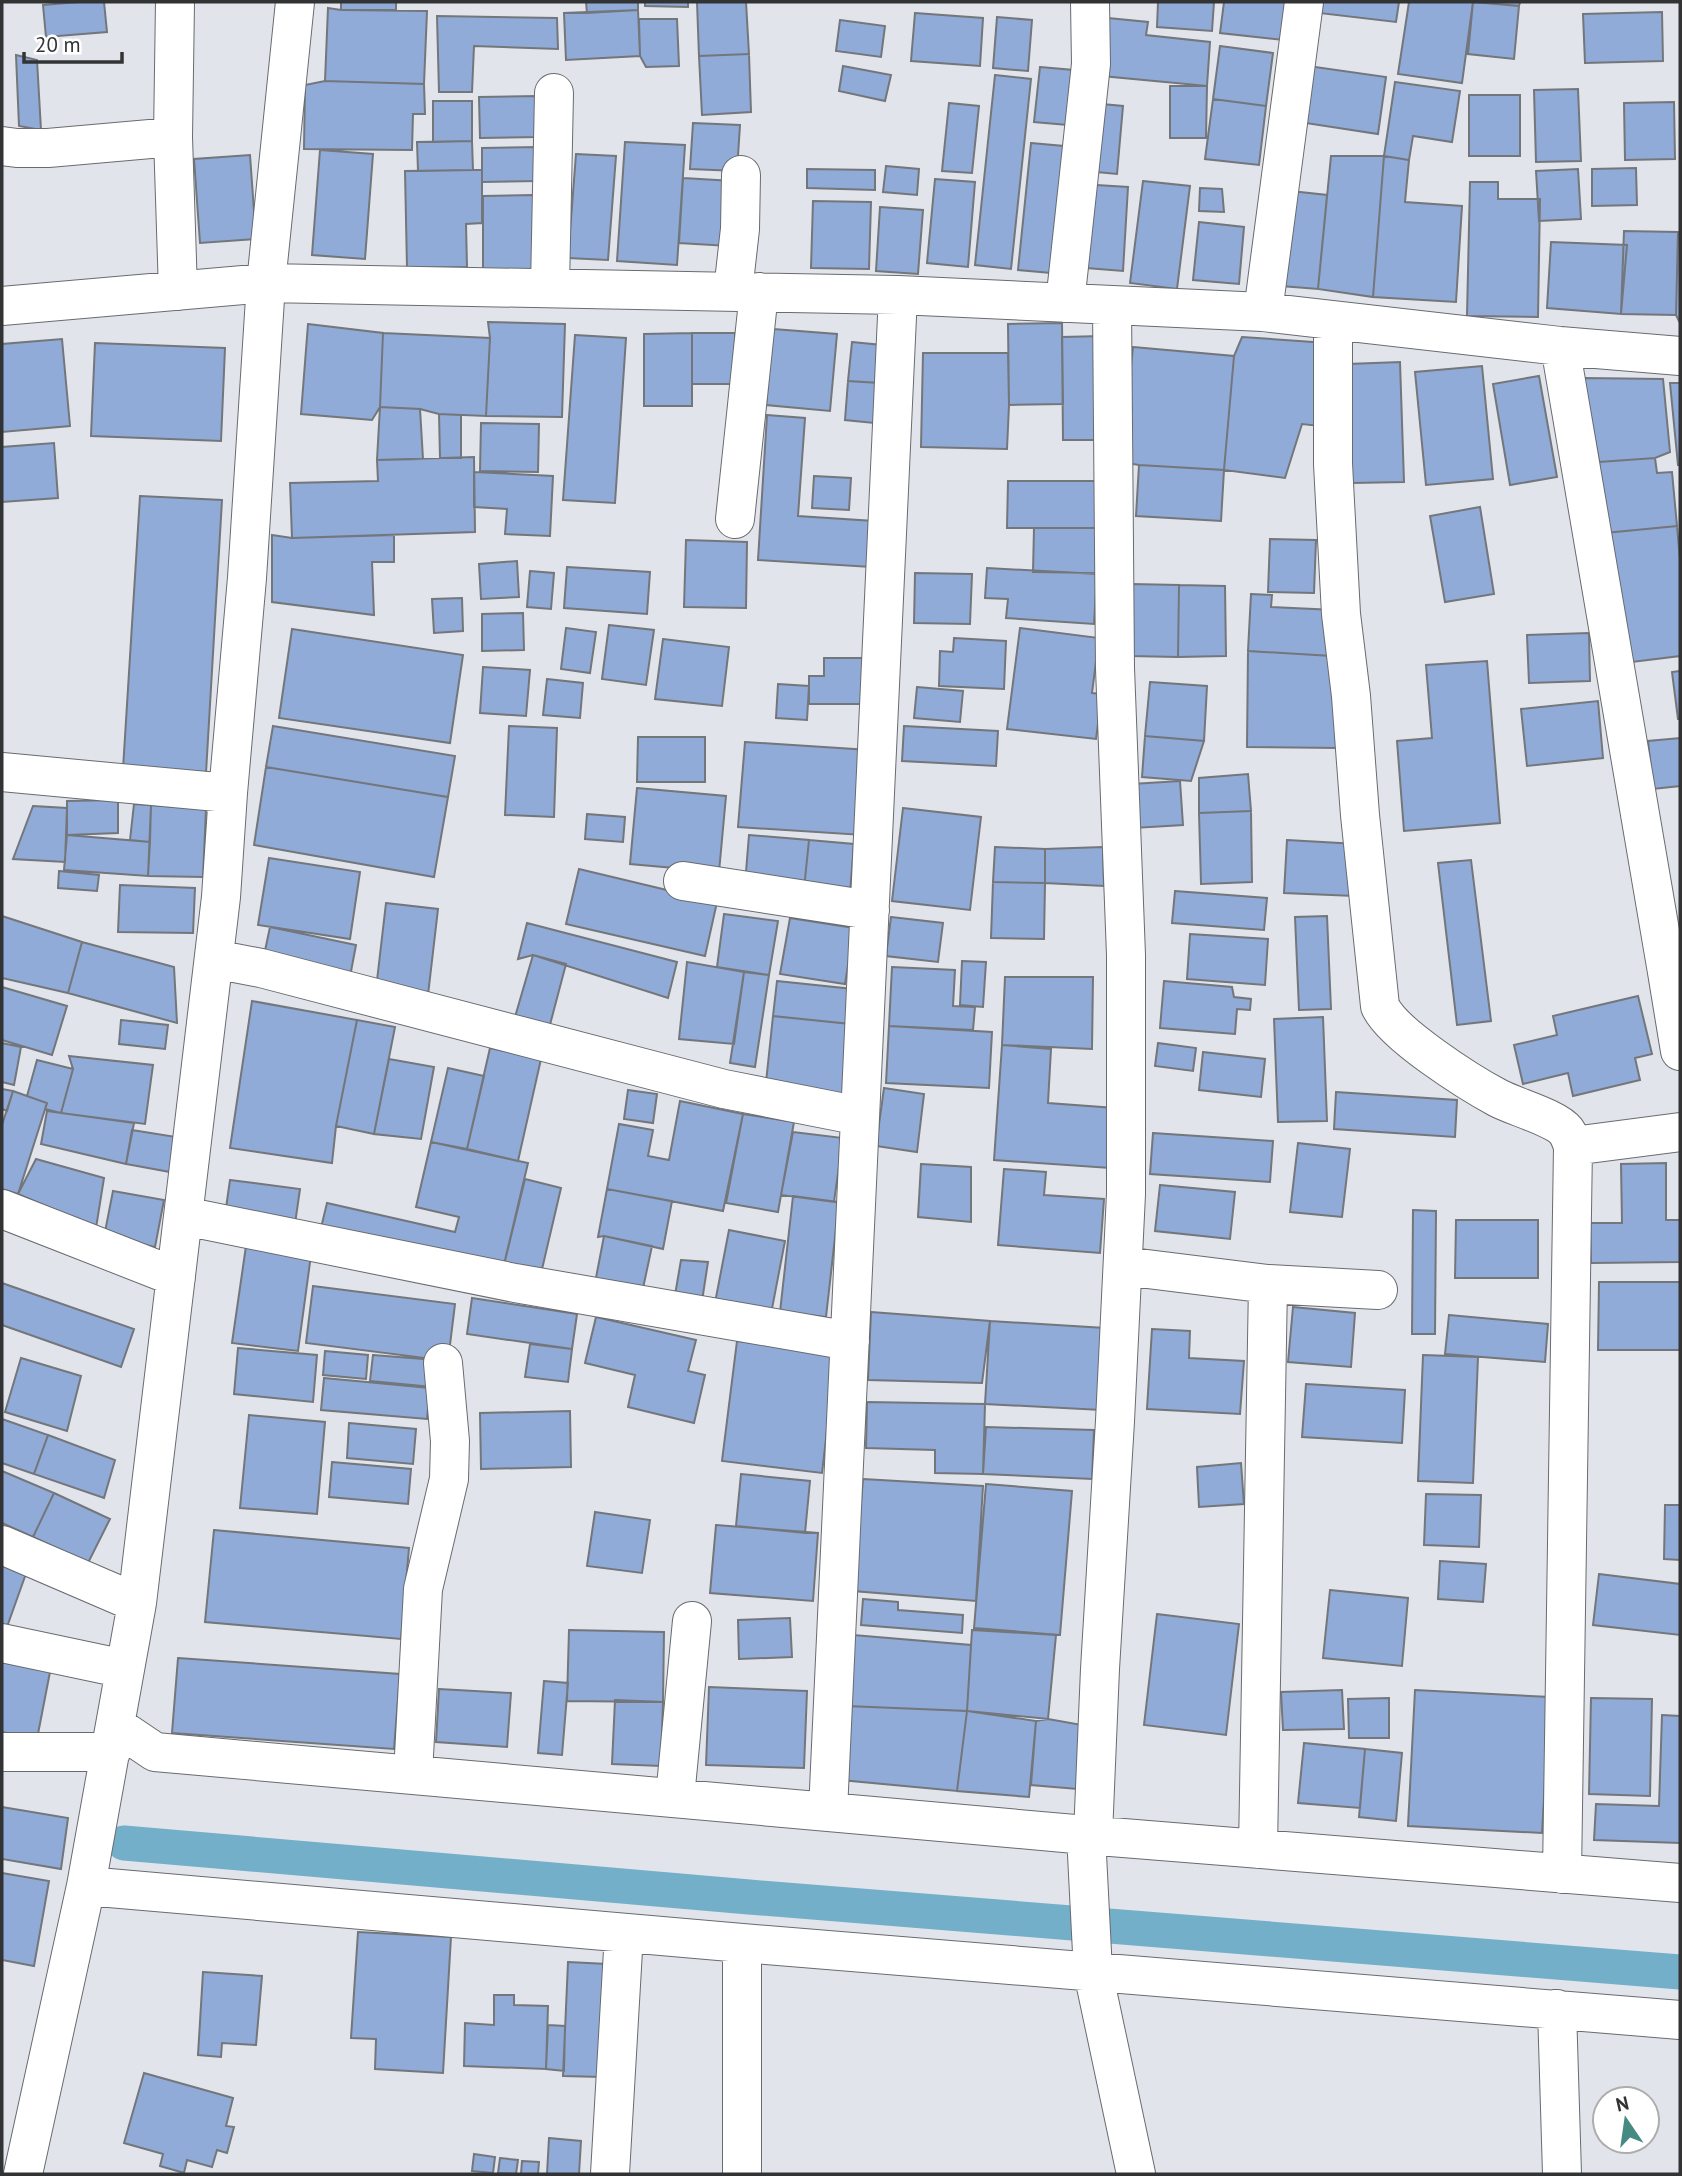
<svg xmlns="http://www.w3.org/2000/svg" width="1682" height="2176" viewBox="0 0 1682 2176" font-family="'PT Sans',sans-serif">
<rect width="100%" height="100%" fill="#e1e4ea"/>
<g fill="none" stroke-linecap="round" stroke-linejoin="round">
<path stroke="#74afca" stroke-width="35" d="M124 1843 749 1897 1680 1972"/>
</g>
<path fill="#91abd9" stroke="#73767a" stroke-width="2" d="M79 2H104L107 32 46 37 43 5Z
M341 2H396V10H341Z
M586 2H638V10L587 13Z
M645 2H688V7L645 6Z
M697 2H746L749 54 699 56Z
M1158 2H1214L1212 31 1157 27Z
M1224 2H1287L1283 40 1220 33Z
M1321 2H1399L1396 22 1319 13Z
M1409 2H1473L1462 83 1398 74Z
M1473 2H1520L1519 6Z
M1473 2 1519 6 1514 59 1468 54Z
M328 8 341 10 427 11 424 84 325 81Z
M638 10 640 56 566 60 564 13Z
M1662 12 1663 61 1585 63 1583 14Z
M915 13 983 18 980 66 911 61Z
M437 16 557 18 558 49 474 46 472 92H439Z
M997 17 1032 20 1028 71 993 68Z
M1108 18 1148 22 1146 35 1210 42 1207 86 1102 76Z
M639 19H677L679 66 646 67 640 56Z
M840 20 885 26 881 57 836 51Z
M1220 46 1273 53 1266 106 1213 99Z
M749 54 751 112 702 115 699 56Z
M16 55 37 60 41 130 19 126Z
M843 66 891 75 885 101 839 91Z
M1308 66 1386 77 1378 134 1299 122Z
M1040 67 1085 71 1079 126 1034 122Z
M995 75 1031 79 1011 269 975 265Z
M325 81 424 84 425 114H413L412 150 304 149 305 85Z
M1395 82 1460 91 1452 142 1413 136 1409 160 1384 156Z
M1170 86H1207L1206 138H1170Z
M1578 89 1581 161 1536 162 1534 90Z
M1469 95H1520V156H1469Z
M537 96 538 137 480 138 479 97Z
M1213 99 1266 106 1259 165 1205 159Z
M433 101H472V141L433 142Z
M1674 102 1675 159 1625 160 1624 103Z
M949 103 979 106 972 173 942 171Z
M1091 103 1123 106 1117 174 1086 171Z
M693 123 740 125 737 171 690 169Z
M472 141 473 170 418 171 417 142Z
M625 142 685 145 677 265 617 261Z
M1031 143 1075 147 1062 274 1018 270Z
M538 147V181L482 182V148Z
M320 150 373 154 365 259 312 255Z
M576 154 616 156 608 260 568 258Z
M250 155 256 239 200 243 194 159Z
M1331 156H1384L1373 297 1318 289Z
M1384 156 1409 160 1405 202 1462 206 1456 302 1373 297Z
M886 166 919 169 917 195 883 192Z
M1636 168 1637 205 1592 206V169Z
M807 169 875 170V190L807 188Z
M1578 169 1581 219 1539 221 1536 171Z
M473 170H482V223L466 224 467 267 407 268 405 171Z
M683 178 733 181 729 246 679 243Z
M935 179 975 182 968 267 927 263Z
M1143 181 1190 186 1177 289 1130 283Z
M1470 182H1498V199H1540L1538 317 1467 316Z
M1080 184 1128 187 1123 271 1074 267Z
M1200 188 1222 189 1224 212 1199 211Z
M1291 191 1327 195 1318 289 1281 286Z
M533 195 534 271 483 272V196Z
M813 201 871 202 869 269 811 268Z
M880 207 923 210 918 274 876 271Z
M1199 222 1244 227 1239 284 1193 280Z
M1624 231 1678 232 1676 315 1621 314Z
M1678 232H1680V323L1676 315Z
M1551 242 1627 245 1621 314 1547 308Z
M488 322 565 324 562 417 486 416 490 338Z
M1062 323 1063 404 1009 405 1008 324Z
M308 324 383 333 380 407 372 420 301 414Z
M773 329 837 334 830 411 766 405Z
M383 333 490 338 486 416 439 414 420 409 380 407Z
M692 333V406H644V334Z
M692 333H735L736 384H692Z
M575 335 626 338 615 503 563 500Z
M1102 336V440H1063L1062 337Z
M1242 337 1327 343 1329 427 1302 424 1285 478 1224 470 1234 356Z
M62 339 70 426 2 432V344Z
M852 342 882 345 879 383 848 381Z
M95 343 225 348 221 441 91 436Z
M1133 347 1234 356 1224 470 1139 465 1121 462Z
M923 353H1008L1009 405 1007 449 921 447Z
M1400 362 1404 482 1352 483 1348 364Z
M1482 366 1493 479 1426 485 1415 372Z
M1539 376 1557 477 1510 485 1493 384Z
M1584 378 1663 379 1670 452 1655 458 1599 462Z
M848 381 879 383 874 423 845 420Z
M1670 383H1680V465H1678Z
M380 407 420 409 423 459 377 460Z
M439 414 461 415V458H440Z
M767 415 805 418 798 516 874 521 871 567 758 560Z
M481 423 539 424 538 472 480 471Z
M54 443 58 498 2 502V447Z
M474 457 475 532 292 538 290 483 378 481 377 460Z
M1655 458 1657 473 1672 472 1677 526 1605 533 1599 462Z
M1139 465 1224 470 1221 521 1136 516Z
M474 472 553 476 550 536 505 534 507 509 474 507Z
M814 476 851 478 849 510 812 508Z
M1008 481H1103L1102 528H1007Z
M140 496 222 500 206 773 123 769Z
M1480 507 1494 594 1445 602 1430 516Z
M1677 526 1680 560V656L1624 663 1605 533Z
M1034 528H1102V573L1033 572Z
M272 535 292 538 394 535V562H372L374 615 272 602Z
M1270 539 1316 540 1314 593 1268 592Z
M686 540 747 542 746 608 684 607Z
M517 561 519 597 481 599 479 564Z
M567 567 650 572 647 614 564 608Z
M987 568 1097 574 1094 624 1006 618 1008 599 985 598Z
M530 571 554 573 551 609 527 607Z
M915 573 972 574 970 624 914 623Z
M1131 584 1179 585 1178 657 1130 656Z
M1179 585 1225 586 1226 656 1178 657Z
M1251 594 1272 595 1271 607 1335 610 1332 656 1248 651Z
M462 598 463 631 434 633 432 599Z
M523 613 524 650 482 651V614Z
M609 625 654 630 646 685 602 679Z
M566 628 596 632 590 673 561 669Z
M1020 628 1099 638 1092 693 1102 694 1096 739 1007 729Z
M292 629 463 655 450 743 279 718Z
M1589 633 1590 681 1529 683 1527 635Z
M954 638 1006 641 1004 689 939 686 940 651 953 652Z
M663 639 729 647 722 706 655 699Z
M1248 651 1332 656 1339 748 1247 747Z
M824 658H872L873 704H809V676H824Z
M1487 661 1500 823 1404 831 1397 741 1432 738 1426 665Z
M483 667 530 670 526 716 480 713Z
M1680 671V719H1678L1672 672Z
M547 679 583 683 580 718 543 715Z
M1150 682 1207 686 1204 741 1145 736Z
M778 684 809 686 807 720 776 718Z
M917 687 963 691 960 722 914 718Z
M1598 701 1603 758 1527 766 1521 709Z
M273 726 455 756 448 797 266 767Z
M509 726 557 728 554 817 505 815Z
M904 726 998 731 996 766 902 761Z
M1145 736 1204 741 1191 781 1142 777Z
M638 737H705V782H637Z
M1680 738V786L1653 789 1648 741Z
M745 742 869 750 863 835 738 827Z
M266 767 448 797 434 877 254 845Z
M1248 774 1251 811 1199 813V778Z
M1180 781 1183 825 1134 828 1132 784Z
M637 788 726 796 719 872 630 864Z
M118 800V833L67 835V801Z
M134 804 151 805 150 842 130 840Z
M151 805 206 809 203 877 148 876Z
M33 806 67 808 65 862 13 859Z
M903 808 981 817 970 910 892 901Z
M1251 811 1252 882 1201 884 1199 813Z
M587 814 625 817 623 842 585 839Z
M67 835 150 842 148 876 64 870Z
M749 835 809 840 804 889 745 884Z
M809 840 854 844 850 893 804 889Z
M1287 840 1357 844 1354 896 1284 893Z
M995 847 1045 849V883L993 882Z
M1103 847 1104 886 1045 883V849Z
M269 858 360 872 350 939 258 925Z
M1471 860 1491 1021 1457 1025 1438 863Z
M579 869 717 902 705 956 566 924Z
M59 871 99 875 97 891 58 888Z
M993 882 1045 883 1044 939 991 938Z
M120 885 195 888 193 933 118 932Z
M1175 891 1267 898 1264 930 1172 923Z
M386 903 438 909 428 995 376 989Z
M724 914 778 921 769 975 717 967Z
M2 916 82 942 68 993 2 978Z
M1327 916 1331 1009 1299 1010 1295 917Z
M891 917 943 923 938 962 886 956Z
M790 918 854 928 845 984 780 974Z
M527 923 677 962 668 998 533 955 518 959Z
M270 927 356 945 349 982 262 965Z
M1190 934 1268 939 1265 985 1187 979Z
M82 942 174 967 177 1023 68 993Z
M533 955 566 964 547 1036 515 1017Z
M962 961 986 962 983 1007 960 1005Z
M687 962 744 972 734 1044 679 1039Z
M892 967 955 970 953 1006 975 1007 973 1030 889 1026Z
M744 972 769 975 755 1067 730 1063Z
M1005 977H1093L1092 1049 1002 1045Z
M777 981 853 989 850 1024 773 1016Z
M1164 981 1232 987 1234 997 1251 999 1250 1010 1237 1009 1235 1034 1160 1028Z
M2 987 67 1006 52 1055 2 1040Z
M1638 996 1652 1054 1635 1058 1640 1080 1573 1096 1568 1073 1523 1084 1514 1045 1557 1035 1553 1016Z
M252 1001 357 1020 336 1126 332 1163 230 1148Z
M773 1016 850 1024 844 1099 765 1092Z
M1323 1017 1327 1121 1278 1122 1274 1019Z
M121 1020 168 1025 165 1049 119 1044Z
M357 1020 395 1027 374 1134 336 1126Z
M889 1026 992 1032 989 1088 886 1083Z
M2 1043 21 1047 14 1085 2 1082Z
M1158 1043 1196 1048 1193 1071 1155 1066Z
M1002 1045 1051 1049 1048 1103 1115 1108 1110 1168 994 1160Z
M490 1048 541 1059 518 1161 467 1149Z
M1203 1052 1265 1059 1261 1097 1199 1090Z
M69 1056 153 1065 145 1124 61 1113 73 1069Z
M389 1059 434 1067 421 1139 374 1134Z
M37 1060 73 1069 61 1113 45 1109 47 1103 27 1096Z
M448 1068 484 1076 467 1149 431 1142Z
M884 1088 924 1094 917 1152 876 1146Z
M2 1089 13 1091 7 1111 2 1109Z
M628 1090 657 1094 653 1123 624 1119Z
M13 1091 47 1103 18 1194 2 1189V1125Z
M1336 1092 1457 1100 1455 1137 1334 1129Z
M680 1101 743 1114 723 1211 607 1189 619 1124 653 1130 648 1156 669 1160Z
M47 1111 134 1123 126 1164 41 1144Z
M743 1114 794 1122 778 1212 726 1203Z
M132 1130 176 1137 170 1172 126 1164Z
M793 1132 843 1138 834 1202 781 1195Z
M1153 1133 1273 1141 1270 1182 1150 1174Z
M431 1142 528 1163 502 1273 320 1232 327 1203 455 1232 459 1217 416 1207Z
M1298 1143 1350 1149 1342 1217 1290 1212Z
M36 1159 104 1178 96 1228 18 1194Z
M1666 1163V1220H1680V1262L1591 1263 1590 1223H1622L1621 1164Z
M921 1164 971 1167V1222L918 1217Z
M1004 1169 1046 1172 1044 1195 1104 1199 1100 1253 998 1245Z
M525 1179 561 1188 539 1282 502 1273Z
M230 1180 300 1189 295 1224 225 1215Z
M1160 1185 1235 1192 1230 1239 1155 1231Z
M607 1189 672 1201 663 1249 604 1236 598 1237Z
M113 1191 164 1200 155 1247 104 1237Z
M793 1196 839 1202 826 1317 780 1312Z
M1413 1210 1436 1211 1435 1334H1412Z
M1456 1220H1538V1278H1455Z
M729 1230 785 1241 770 1319 714 1308Z
M604 1236 652 1246 642 1293 595 1283Z
M246 1246 311 1255 298 1351 232 1343Z
M681 1260 708 1262 702 1301 675 1295Z
M1599 1282H1680V1350H1598Z
M2 1283 134 1329 121 1367 2 1325Z
M313 1286 455 1304 448 1361 306 1343Z
M472 1298 577 1314 572 1349 467 1334Z
M1293 1307 1355 1313 1351 1367 1288 1362Z
M871 1312 990 1321 982 1383 868 1380Z
M1449 1315 1548 1324 1545 1362 1445 1354Z
M596 1317 696 1340 688 1371 705 1375 694 1423 628 1407 635 1375 585 1363Z
M990 1321 1105 1328 1101 1410 985 1404Z
M1152 1329 1190 1331 1189 1358 1244 1361 1240 1414 1147 1409Z
M737 1341 836 1353 822 1473 722 1461Z
M530 1344 572 1349 568 1382 525 1377Z
M238 1348 317 1355 313 1402 234 1394Z
M325 1351 368 1355 366 1379 323 1375Z
M373 1355 436 1360 433 1387 370 1381Z
M1423 1355 1478 1357 1473 1483 1418 1481Z
M21 1358 81 1376 67 1431 5 1412Z
M324 1378 430 1388 427 1419 321 1410Z
M1306 1384 1405 1390 1402 1443 1302 1437Z
M867 1402 985 1404 983 1474 935 1473V1450L866 1448Z
M570 1411 571 1467 481 1469 480 1413Z
M249 1415 325 1422 317 1514 240 1508Z
M2 1419 48 1435 34 1474 2 1463Z
M349 1423 416 1429 413 1464 347 1458Z
M986 1427 1094 1430 1092 1479 983 1474Z
M48 1435 115 1460 104 1498 34 1474Z
M332 1462 411 1469 408 1504 329 1497Z
M1241 1463 1244 1504 1199 1507 1197 1467Z
M2 1471 54 1493 33 1537 2 1523Z
M741 1474 810 1481 805 1533 736 1526Z
M863 1479 983 1486 976 1601 853 1591Z
M986 1484 1072 1491 1060 1635 974 1628Z
M54 1493 110 1519 88 1563 33 1537Z
M1426 1494 1481 1495 1479 1547 1424 1545Z
M1665 1505H1680V1560L1664 1559Z
M595 1512 650 1520 642 1573 587 1566Z
M716 1525 818 1533 813 1601 710 1593Z
M214 1530 409 1548 401 1639 205 1622Z
M2 1555 28 1568 3 1638H2Z
M1440 1561 1486 1564 1483 1602 1438 1599Z
M1599 1574 1680 1584V1635L1593 1625Z
M1330 1590 1408 1598 1402 1666 1323 1658Z
M863 1599 898 1602V1610L963 1615 962 1633 861 1625Z
M1157 1614 1239 1624 1226 1735 1144 1725Z
M790 1618 792 1657 739 1659 738 1620Z
M569 1630 664 1632 663 1702 567 1701Z
M972 1630 1056 1635 1048 1719 967 1711Z
M853 1635 971 1645 967 1711 847 1706Z
M178 1658 400 1674 394 1749 172 1733Z
M2 1662 50 1672 37 1739 2 1732Z
M544 1681 568 1683 562 1755 538 1753Z
M709 1687 807 1691 804 1768 706 1765Z
M439 1689 511 1693 507 1747 436 1742Z
M1342 1690 1344 1729 1283 1730 1281 1692Z
M1415 1690 1550 1697 1542 1833 1408 1826Z
M1389 1698V1738H1349L1348 1699Z
M1591 1698 1652 1699 1650 1796 1589 1794Z
M615 1700 663 1702 661 1766 612 1764Z
M847 1706 967 1711 957 1791 841 1780Z
M967 1711 1036 1721 1029 1797 957 1791Z
M1662 1715 1680 1716V1843L1594 1840 1596 1804 1659 1806Z
M1048 1719 1082 1725 1077 1789 1031 1785 1036 1721Z
M1304 1743 1365 1749 1360 1808 1298 1803Z
M1365 1749 1402 1753 1396 1821 1359 1817Z
M2 1807 68 1818 61 1869 2 1859Z
M2 1873 49 1881 34 1966 2 1960Z
M358 1932 451 1937 443 2073 375 2069 376 2039 351 2038Z
M568 1962 607 1964 602 2077 563 2076Z
M203 1972 262 1976 256 2045 222 2043 221 2057 198 2055Z
M494 1995H514V2005L548 2006 546 2069 464 2066 465 2023 494 2025Z
M548 2025 565 2026 564 2071 546 2069Z
M144 2073 233 2098 226 2126 234 2127 227 2153 217 2150 212 2167 187 2160 184 2173 160 2166 163 2154 124 2143Z
M549 2138 581 2141 579 2174H547Z
M474 2154 495 2157 493 2173 472 2171Z
M500 2158 518 2160 516 2174 498 2173Z
M522 2161 539 2162 538 2174H521Z"/>
<g fill="none" stroke-linecap="round" stroke-linejoin="round">
<defs>
<path id="minor" d="M175 2 173 137 178 291
M295 2 266 283 247 578 228 793 221 897 137 1603 115 1725 155 1752 1086 1835 1680 1883
M2 146 17 148H48L173 137
M550 287 554 93
M733 291 740 229 741 175
M1065 303 1091 64 1090 2
M2 306 266 283 898 295 1263 312 1560 346 1680 356
M1263 312 1304 2
M1333 321V464L1341 614 1351 696 1360 815 1380 1006C1392 1034 1470 1083 1498 1098 1515 1107 1556 1118 1566 1131 1569 1135 1571 1141 1573 1146
M1560 346 1667 972 1680 971
M735 519 759 292
M2 772 228 793
M683 881 870 910
M214 959 261 968 724 1089 860 1116
M1667 972 1680 1051
M2 1209 176 1277
M184 1216 515 1283 850 1341
M1123 1266 1268 1284 1378 1290
M2 1545 137 1603
M2 1643 125 1669
M2 1752H111
M413 1774 423 1589 449 1479 450 1441 443 1363
M675 1797 692 1621
M828 1811 898 295
M1086 1835 1093 1972 1136 2174
M1093 1835 1100 1669 1115 1421 1126 1194V955L1115 668 1112 305
M1258 1849 1268 1284
M1562 1874 1573 1146 1680 1132
M86 1886 742 1943 1680 2020
M1557 2009 1562 2174
M23 2174 86 1886 115 1725
M610 2174 624 1933
M742 2174V1943"/>
</defs>
<use href="#minor" stroke="#686b6f" stroke-width="40"/>
<use href="#minor" stroke="#fff" stroke-width="38"/>
</g>
<rect width="1682" height="2176" fill="none" stroke="#323335" stroke-width="7"/>
<g transform="translate(1626 2120) rotate(347)"><circle r="33" fill="#ffffff" stroke="#adadae" stroke-width="2"/>
<path d="M0-5L12 26L0 18L-12 26Z" fill="#458b82"/>
<text y="-10" font-size="19" font-weight="bold" text-anchor="middle" fill="#323335">N</text>
</g>
<path d="M24 52v10h98v-10" fill="none" stroke="#323335" stroke-width="3.5"/>
<text x="35" y="52" font-size="21" fill="#323335" stroke="#ffffff" stroke-width="5" paint-order="stroke">20 m</text>
</svg>
